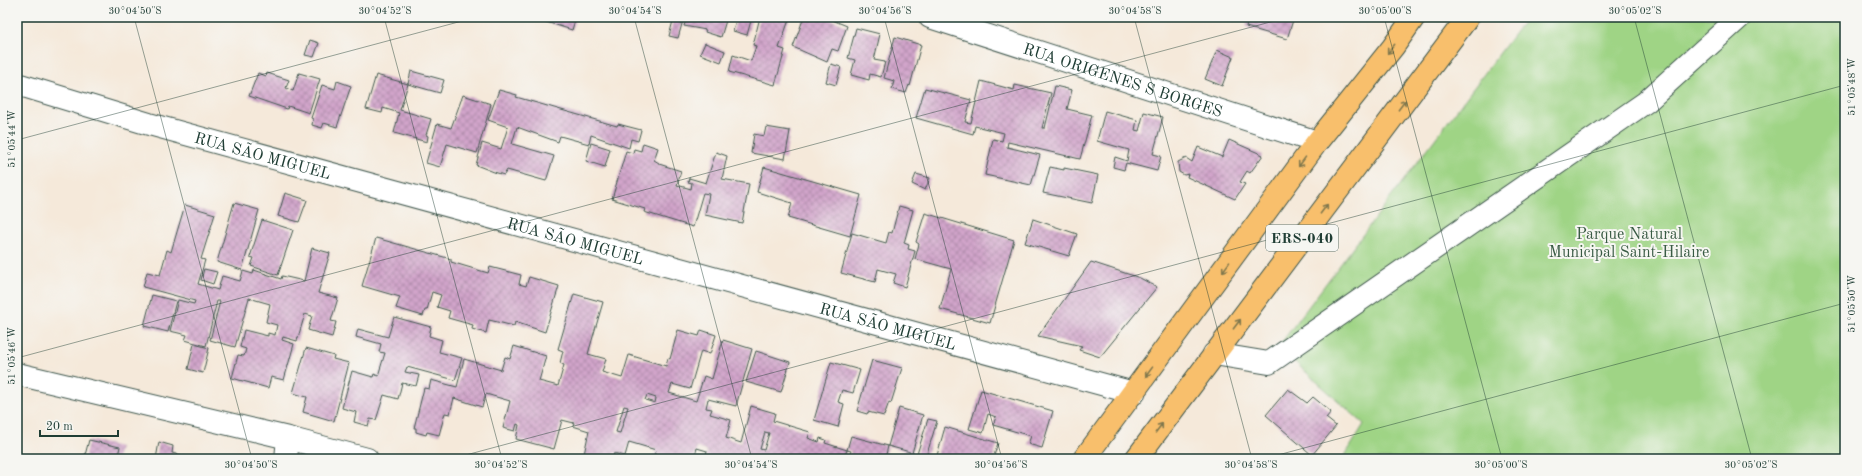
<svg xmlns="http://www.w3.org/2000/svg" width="1862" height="476" viewBox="0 0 1862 476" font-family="'Old Standard TT',serif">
<defs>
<pattern id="building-cross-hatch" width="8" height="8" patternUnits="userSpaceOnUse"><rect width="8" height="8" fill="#d1a4ca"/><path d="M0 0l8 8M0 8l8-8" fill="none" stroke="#a987a5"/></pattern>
</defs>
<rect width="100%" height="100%" fill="#f6f6f2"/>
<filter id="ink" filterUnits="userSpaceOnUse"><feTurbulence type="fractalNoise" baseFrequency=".025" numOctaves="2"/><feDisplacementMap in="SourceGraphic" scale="8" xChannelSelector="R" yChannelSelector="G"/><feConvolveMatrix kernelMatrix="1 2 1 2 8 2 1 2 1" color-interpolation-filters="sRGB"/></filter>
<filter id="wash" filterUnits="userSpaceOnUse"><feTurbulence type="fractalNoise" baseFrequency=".012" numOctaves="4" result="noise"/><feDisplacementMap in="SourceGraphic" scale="16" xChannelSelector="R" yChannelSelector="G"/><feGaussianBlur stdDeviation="0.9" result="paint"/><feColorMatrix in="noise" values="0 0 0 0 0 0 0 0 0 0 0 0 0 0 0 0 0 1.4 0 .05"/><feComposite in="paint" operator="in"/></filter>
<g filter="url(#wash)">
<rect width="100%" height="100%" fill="#f5e9da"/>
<path fill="#9fd485" stroke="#5f885c" d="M1527 17H1845V459H1343L1364 424 1278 347Z"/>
<g id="blocks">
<path fill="url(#building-cross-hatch)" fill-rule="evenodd" d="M530 17H576L572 30Z
M674 17H684L678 38 669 36Z
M687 17H727L721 37 705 32 706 30 684 26Z
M737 17H752L747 35 733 31Z
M760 17H790L779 48 785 50 775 85 729 72 733 55 751 61 756 46 753 45Z
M804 17H825L847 26 838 51 832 49 827 62 793 47Z
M1248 17H1294L1287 39 1246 27Z
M856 28 880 34 874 60 885 62 881 77 870 74 869 80 851 75 855 60 848 58Z
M895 37 921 45 910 86 909 85 906 93 892 89 894 81 884 78Z
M310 40 319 43 314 57 305 55Z
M705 43 725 51 721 62 700 54Z
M1217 50 1233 57 1222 86 1205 79Z
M831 64 841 67 836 85 826 82Z
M411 71 444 80 440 93 408 84Z
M258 73 266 76 267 73 289 80 286 88 293 91 299 73 320 79 309 113 288 106 287 109 249 96Z
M376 75 408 84 400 110 431 119 426 135 428 136 427 142 394 133 399 113 383 108 382 113 366 109Z
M337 81 351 86 337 127 324 123 322 128 312 125 313 119 311 118 322 85 335 89Z
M981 81 1014 90 1015 85 1051 93 1042 128H1045L1055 86 1072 90 1067 109 1092 115 1080 159 1008 142 1007 147 1040 155 1031 185 985 175 993 139 1002 141 1004 133 975 126 973 134 916 118 925 88 971 100 965 122 971 123Z
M499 90 517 95 516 97 617 126 618 124 641 130 638 141 631 139 629 148 591 135 589 144 560 136 558 142 517 127 512 144 554 156 546 181 507 170 504 175 494 172 476 165 482 143 501 149 508 127 488 120Z
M463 95 491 104 477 153 447 144 440 167 426 163 437 124 451 128Z
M1105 111 1137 120 1135 130 1139 131 1144 112 1163 117 1153 154 1161 156 1157 171 1126 163 1124 170 1113 167 1115 157 1127 161 1129 150 1097 141Z
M766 127 790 131 785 159 751 153 754 134 764 136Z
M1229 140 1263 155 1250 173 1247 171 1240 182 1245 184 1235 199 1187 177 1188 174 1184 175 1179 172 1178 162 1186 158 1192 162 1198 147 1222 157Z
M591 143 610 149 605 167 586 161Z
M643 143 658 148 654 160 659 163V164L681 171 677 185 691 189 692 183 688 182 689 178 706 183 716 152 727 156 722 179 749 184 742 223 705 215 709 194 703 193 693 227 644 212 645 209 612 199 626 151 633 153 634 149 641 151Z
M764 167 861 195 850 236 788 218 792 203 757 192Z
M1050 167 1064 170V168L1098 175 1092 203 1043 193Z
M916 174 930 178 925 190 912 184Z
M285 193 307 200 299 222 278 216Z
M234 203 259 210 242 270 217 262Z
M185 205 215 214 201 259 205 260 198 284 218 290 222 276 240 281 243 271 253 274 254 270 281 279 282 276 304 281 312 248 330 253 318 293 338 298 331 321 336 322 332 337 308 330 312 316 305 314 297 341 283 337 282 340 294 344 284 380 271 377 268 388 232 378 238 355 244 356 246 349 240 347 244 330 268 336V333L275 335 277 325 266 322 270 304 249 298 235 347 210 340 220 301H217L206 346 185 340 187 335 170 331 178 300 194 304 195 301 143 287 147 272 160 275 167 250 171 252Z
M899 206 913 210 904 243 909 245 908 249 915 251 905 287 893 283 896 274 878 269 875 282 841 273 852 233 886 243 889 232 892 233Z
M925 213 1014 240 990 323 940 309 951 269 915 259 919 244 916 242Z
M1033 219 1077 234 1069 256 1025 243Z
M262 220 293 230 278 275 251 266 254 258 250 257Z
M376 238 451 259V262L488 273 490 267 521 275 519 284 526 286 529 277 559 286 545 332 515 322 514 326 489 320 486 333 472 329 473 325 448 318 450 311 437 307 441 295 432 292 427 310H425L423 316 396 308 400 297 362 286Z
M1091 262 1140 278 1157 287 1100 357 1079 350 1082 346 1038 336Z
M204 269 217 272 213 284 201 280Z
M574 294 603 302 588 354 606 359 602 372 622 378 629 355 666 366 668 358 670 359 678 330 699 336 701 330 716 335 710 354 701 351 690 389 672 384 669 393 696 401 704 376 712 379 723 340 752 349 736 406 708 399 706 408 712 409 710 414 731 420 726 438 741 443 751 406 775 413 773 421 810 432 808 438 819 442 820 438 826 440 825 443 847 450 845 455 849 456 851 451 847 450 851 436 888 446 885 459H793L778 454 776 459H707L705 458 707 451 697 448 694 459H653L656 450 629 442 625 456 614 453 613 459H583L589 431 573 426 574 423 562 420 554 449 516 439 519 425 517 424 515 431 503 428 510 401 486 394 482 407 454 398 450 414 445 413 439 435 427 432 426 435 416 432V428H414L424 388 429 389 431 380 457 387 464 359 501 370 505 357 510 359 514 346 546 356 539 381 558 386 564 365 560 363 563 351 558 349ZM647 395 656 398 655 403 645 400ZM624 406 628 407 620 433 616 432ZM765 432 769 433 764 450 760 449Z
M152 295 176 301 168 332 144 326Z
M394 317 431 327 429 336 442 340 439 352 462 358 455 380 407 367 405 372 419 375 416 386 402 383 398 399 384 395 376 420 370 419 368 426 354 422 356 412 342 408 352 371 373 377 374 374 378 376 385 353 379 352 381 344 356 337 358 329 388 337Z
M194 344 209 348 203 373 188 369Z
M306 348 334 356 333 359 349 363 334 421 303 412 307 397 293 393Z
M756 351 790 362 781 392 746 382Z
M872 360 902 368 891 403 889 402 884 416 868 412 867 414 857 411Z
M831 362 860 370 853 393 842 390 838 402 844 404 838 427 814 420Z
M1288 389 1307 403 1313 397 1331 412 1326 418 1336 426 1312 455 1266 415Z
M981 390 1053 411 1042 448 1028 444 1031 436 993 425 996 417 988 414 983 433 969 429Z
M899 408 923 415 912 453 917 454 928 419 937 421 926 457 931 459H908L910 452 888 446Z
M945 427 998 443 993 459H936Z
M89 440 120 447 117 459H84Z
M159 442 173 446 172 453 195 459H156Z"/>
</g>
</g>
<g filter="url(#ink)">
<use href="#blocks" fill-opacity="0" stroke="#3f574d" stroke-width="1"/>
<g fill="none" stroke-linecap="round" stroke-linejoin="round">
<defs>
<g id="minor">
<path id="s1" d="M930 17 1317 142"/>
<path id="s2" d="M17 84 149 124 1134 393"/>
<path d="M1214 354 1269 363 1646 102 1740 17"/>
<path d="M17 374 288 438 367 459"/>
<path d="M286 459 288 438"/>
</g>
<path id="major" d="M1084 459 1317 142 1393 47 1414 17
M1136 459 1468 17"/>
</defs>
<use href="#minor" stroke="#3f574d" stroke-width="24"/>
<use href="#major" stroke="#3f574d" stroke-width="24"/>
<use href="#minor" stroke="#fff" stroke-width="22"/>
<use href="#major" stroke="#f8bf6c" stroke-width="22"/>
</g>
<defs><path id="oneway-shaft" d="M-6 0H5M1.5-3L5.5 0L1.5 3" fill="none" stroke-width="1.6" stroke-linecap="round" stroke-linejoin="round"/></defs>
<g stroke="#81784d">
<use href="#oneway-shaft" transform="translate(1391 49) rotate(128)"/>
<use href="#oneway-shaft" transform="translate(1402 105) rotate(-53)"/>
<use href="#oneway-shaft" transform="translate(1302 162) rotate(126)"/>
<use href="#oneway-shaft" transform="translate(1324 209) rotate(-53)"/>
<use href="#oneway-shaft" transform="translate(1226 267) rotate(126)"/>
<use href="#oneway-shaft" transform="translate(1237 324) rotate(-53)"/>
<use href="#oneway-shaft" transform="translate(1149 372) rotate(126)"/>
<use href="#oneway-shaft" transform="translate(1159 428) rotate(-53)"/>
</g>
</g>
<path fill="none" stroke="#1f3d34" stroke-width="1" stroke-opacity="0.45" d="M134 17 252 459M384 17 502 459M634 17 752 459M884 17 1002 459M1134 17 1252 459M1384 17 1502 459M1634 17 1752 459M17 140 477 17M17 358 1289 17M451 459 1845 85M1263 459 1845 303"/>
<g text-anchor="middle" stroke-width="4" stroke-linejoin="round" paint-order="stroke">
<rect fill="#f6f6f2" stroke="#60746d" stroke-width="1" x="1266" y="225" width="72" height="26" rx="3"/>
<g font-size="15" font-weight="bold" fill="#1f3d34">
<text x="1302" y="243">ERS-040</text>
</g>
<g font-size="16" fill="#1f3d34" stroke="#f6f6f2">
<text dy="6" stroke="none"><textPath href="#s1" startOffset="203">RUA ORIGENES S BORGES</textPath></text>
<text dy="6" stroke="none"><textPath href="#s2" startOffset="256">RUA SÃO MIGUEL</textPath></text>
<text dy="6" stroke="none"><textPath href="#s2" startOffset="580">RUA SÃO MIGUEL</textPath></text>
<text dy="6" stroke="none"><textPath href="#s2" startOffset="904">RUA SÃO MIGUEL</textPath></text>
</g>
<g font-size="16" fill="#395b44" stroke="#f6f6f2">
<text x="1629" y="239">Parque Natural<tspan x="1629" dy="18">Municipal Saint-Hilaire</tspan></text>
</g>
</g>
<rect width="1862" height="476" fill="none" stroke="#f6f6f2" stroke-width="44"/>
<path d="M40 430v6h78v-6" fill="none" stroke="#1f3d34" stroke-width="2"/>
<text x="46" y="430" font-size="12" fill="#1f3d34" stroke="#f6f6f2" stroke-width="3" paint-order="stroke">20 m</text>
<rect x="22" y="22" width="1818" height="432" fill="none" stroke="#1f3d34" stroke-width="1.5"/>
<g font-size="10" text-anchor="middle" fill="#1f3d34">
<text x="135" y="14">30°04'50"S</text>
<text x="385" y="14">30°04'52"S</text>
<text x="635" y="14">30°04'54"S</text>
<text x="885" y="14">30°04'56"S</text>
<text x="1135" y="14">30°04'58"S</text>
<text x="1385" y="14">30°05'00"S</text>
<text x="1635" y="14">30°05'02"S</text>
<text transform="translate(1851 87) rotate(-90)" y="4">51°05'48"W</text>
<text transform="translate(11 139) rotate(-90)" y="4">51°05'44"W</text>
<text transform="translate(1851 304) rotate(-90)" y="4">51°05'50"W</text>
<text transform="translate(11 356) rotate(-90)" y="4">51°05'46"W</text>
<text x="251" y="468">30°04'50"S</text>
<text x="501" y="468">30°04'52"S</text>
<text x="751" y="468">30°04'54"S</text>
<text x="1001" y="468">30°04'56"S</text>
<text x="1251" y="468">30°04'58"S</text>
<text x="1501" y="468">30°05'00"S</text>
<text x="1751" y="468">30°05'02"S</text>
</g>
</svg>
